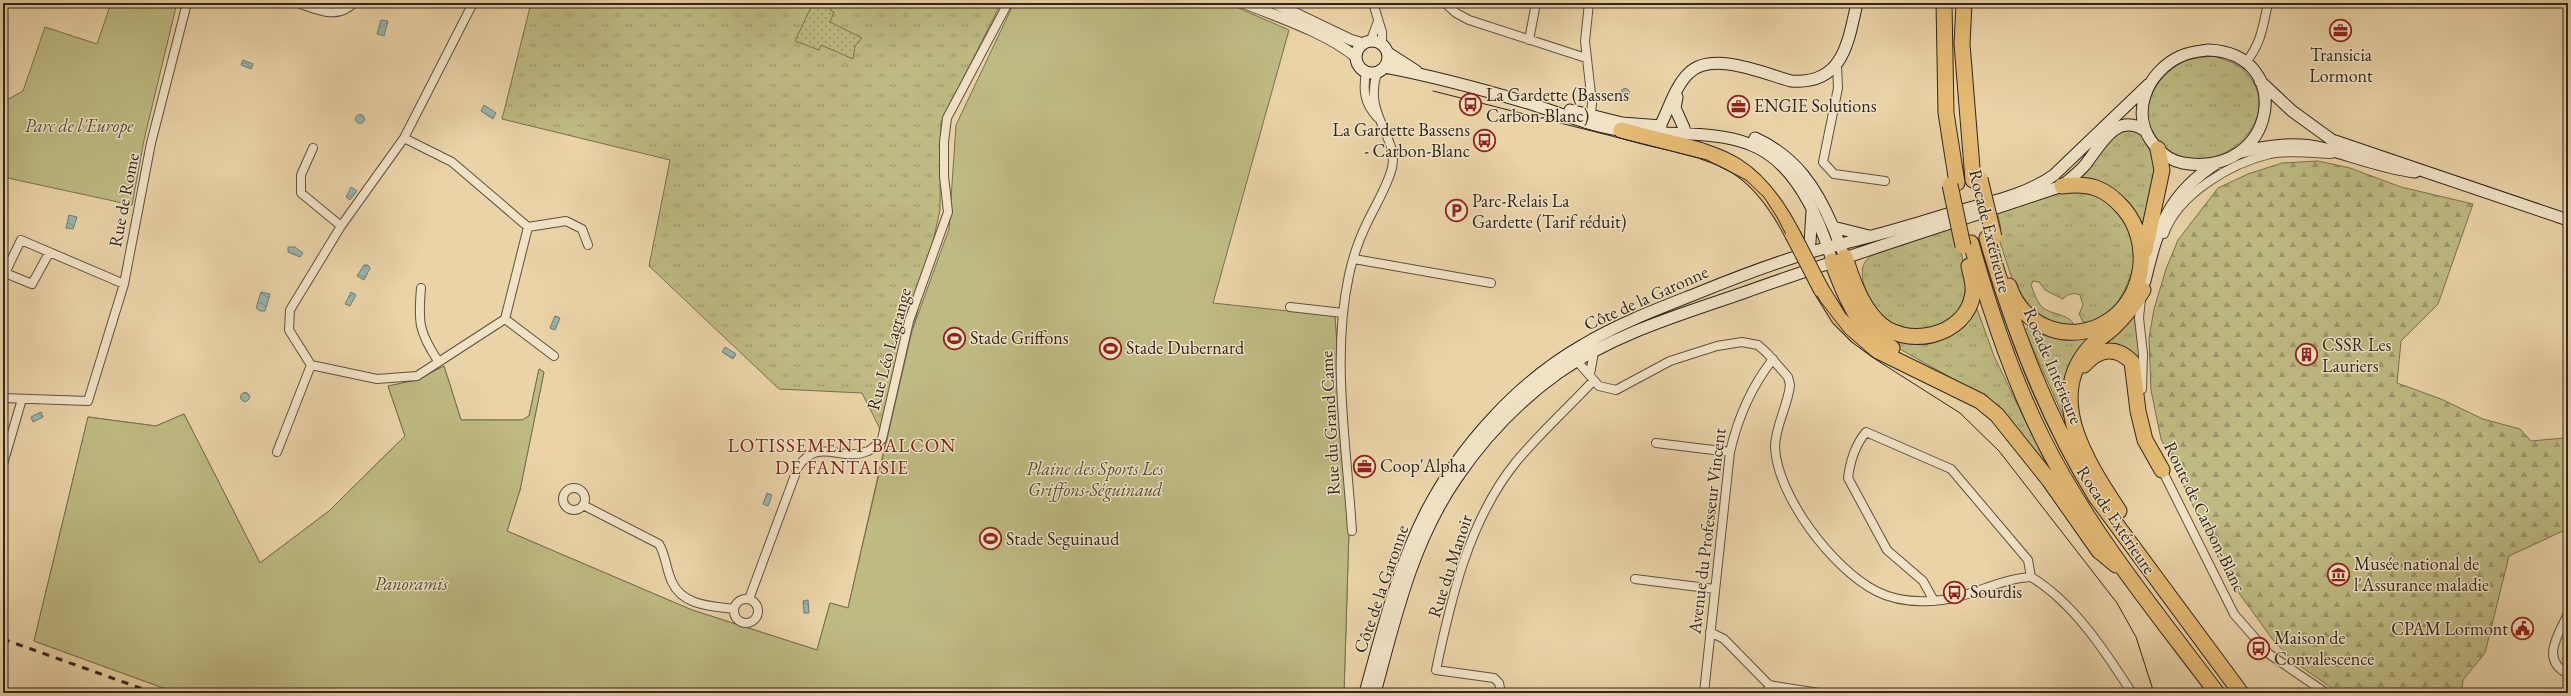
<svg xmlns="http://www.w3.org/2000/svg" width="2571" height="696" viewBox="0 0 2571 696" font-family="'EB Garamond',serif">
<defs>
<pattern id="grass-tufts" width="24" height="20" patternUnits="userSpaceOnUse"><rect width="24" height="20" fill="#beba82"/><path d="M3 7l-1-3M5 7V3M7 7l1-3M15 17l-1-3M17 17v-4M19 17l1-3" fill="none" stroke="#9b976a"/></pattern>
<pattern id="forest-firs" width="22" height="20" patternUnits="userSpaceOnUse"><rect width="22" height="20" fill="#beba82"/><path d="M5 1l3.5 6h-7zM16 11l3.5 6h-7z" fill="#9b976a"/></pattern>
<pattern id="garden-dots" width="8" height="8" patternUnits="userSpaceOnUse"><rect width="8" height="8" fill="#beba82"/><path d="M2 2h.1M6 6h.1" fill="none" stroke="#9b976a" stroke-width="1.8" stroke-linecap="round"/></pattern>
<pattern id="water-waves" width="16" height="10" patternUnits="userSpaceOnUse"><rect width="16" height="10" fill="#99b6af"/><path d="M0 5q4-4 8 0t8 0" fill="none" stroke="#7d948e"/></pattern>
</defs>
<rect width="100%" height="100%" fill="#e9d3a7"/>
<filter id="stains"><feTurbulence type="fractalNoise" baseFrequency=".005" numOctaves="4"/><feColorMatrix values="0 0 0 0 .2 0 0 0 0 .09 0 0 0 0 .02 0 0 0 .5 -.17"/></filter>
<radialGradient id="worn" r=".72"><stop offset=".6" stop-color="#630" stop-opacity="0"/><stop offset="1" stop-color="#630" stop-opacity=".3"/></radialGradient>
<path fill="url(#grass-tufts)" stroke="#77704e" d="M531 3H1001L941 123 940 210 898 399 1335 316 1349 531 1344 693H177L34 641 88 417 156 426 184 414 260 563 329 511 405 436 388 386 417 380 444 366 461 420H522L529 416 539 369 544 372 520 490 507 531 692 610 817 650 830 603 848 608 886 441 862 393 779 389 649 266 670 160 502 119Z
M2214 56C2221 59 2232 61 2239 66 2303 118 2198 202 2154 134 2137 107 2157 77 2181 63 2191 58 2203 57 2214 56Z
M2120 129H2133L2140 134 2158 164 2144 237 2123 201 2076 181 2111 135Z
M2088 189 2119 209 2139 249C2132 273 2117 327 2083 322L2079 314 2083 305 2080 295C2073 292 2068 294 2063 299L2045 290 2039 282 2033 281 2031 285C2034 292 2037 302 2042 307 2051 315 2066 313 2073 323L2072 326 2044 322 2018 297 1996 230 2001 229 1997 211 2055 192Z
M1954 226C1964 261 1982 318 1931 329 1917 331 1903 330 1890 322 1873 310 1846 266 1875 254Z
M1976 306 1994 356 2050 472 1966 386 1896 347 1899 341C1935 353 1957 334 1976 306Z
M2134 316 2139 351 2138 359 2099 345Z
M2029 326C2057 341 2071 342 2102 333L2094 340 2067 418H2064L2025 331Z"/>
<path fill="url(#forest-firs)" stroke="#77704e" d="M2318 161 2350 168 2401 187 2473 204 2438 304 2401 341 2397 383 2441 399 2483 419 2520 429 2531 441 2564 438 2568 442V538L2565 530 2509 556 2485 653 2463 680 2461 693H2339L2293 661 2273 640 2228 578 2161 439 2151 390 2149 338 2154 309 2166 269 2178 240 2218 188 2248 174 2282 163Z"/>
<path fill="#beba82" stroke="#77704e" d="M111 3H177L144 140 132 205 3 177V102L23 91 45 27 97 44Z
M1014 3H1227L1289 30 1213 303 1335 316 1349 531 1344 693H177L34 641 88 417 156 426 184 414 260 563 329 511 405 436 388 386 417 380 444 366 461 420H522L529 416 539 369 544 372 520 490 507 531 692 610 817 650 830 603 848 608 912 331 949 229 956 125Z"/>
<path fill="url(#garden-dots)" stroke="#77704e" d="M813 3 833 4 830 10 834 12 830 22 862 38 855 46 853 59 821 45 819 50 795 41Z"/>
<path fill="url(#water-waves)" stroke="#6f7c74" d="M381 20 388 21 384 36 377 34Z
M243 60 253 64 251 69 241 65Z
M1620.5 93a4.5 4.5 0 1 1 9 0a4.5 4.5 0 1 1-9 0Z
M484 105 496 113 493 119 481 111Z
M355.5 119a4.5 4.5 0 1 1 9 0a4.5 4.5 0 1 1-9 0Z
M351 187 357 191 350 200 346 197Z
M69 215 77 217 73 229 66 228Z
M288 247H295L303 253 300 257 288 252Z
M364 265H368L370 268 364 280 357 276Z
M261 292 270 294 265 311H260L256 308Z
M351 292 356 295 350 306 345 304Z
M555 316 560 318 555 330 550 328Z
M725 347 736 354 733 359 722 352Z
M240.5 397a4.5 4.5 0 1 1 9 0a4.5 4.5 0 1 1-9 0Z
M41 412 43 417 33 422 31 417Z
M767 493 772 495 768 506 763 504Z
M808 600 809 613H804L803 601Z"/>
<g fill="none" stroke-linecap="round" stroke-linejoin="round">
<defs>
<path id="minor" d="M298 3C318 10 337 20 354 3
M1373 3 1382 32V44
M1445 3 1456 13 1469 20 1586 58
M1589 3 1585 41 1592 103 1591 114
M1371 40 1378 21
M1529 40 1536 3
M2245 63C2261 45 2263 26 2268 3
M1837 66 1838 88 1823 162 1834 174 1885 181
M1366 72C1363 90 1364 103 1377 117
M404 138 473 3
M313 148 301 175V193L341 226
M528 227 566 221 582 229 588 245
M2164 234C2178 194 2231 163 2270 154 2290 150 2311 153 2331 154
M49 253 32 284 5 273 21 240 124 284
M1354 259 1491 283
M421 288C418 323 419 332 438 361
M2141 299 2139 318 2143 354 2142 389
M1290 307 1343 313
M505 319 554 356
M1578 356 1577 361 1599 386 1616 390 1670 361 1717 346 1742 342 1758 345 1767 353 1788 377 1790 385C1788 406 1775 426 1775 447 1777 496 1833 569 1876 591 1893 600 1912 602 1931 601 1967 600 1996 579 2031 577
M1590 374 1594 352
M3 398 88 401 124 284 151 143 187 3
M1656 443 1730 452
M277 452 311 365 377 379 417 376 505 319 528 227 452 162 404 138 341 226 290 310 289 330 311 365
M3 464 22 399
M2161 468 2234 614 2269 654 2326 693
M563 499a11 11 0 1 1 22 0a11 11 0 1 1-22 0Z
M583 505 659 544C666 556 666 569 672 582 683 606 711 606 734 609
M1352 531C1347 447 1331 358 1349 275 1353 257 1359 239 1367 223 1375 206 1387 187 1392 168 1399 137 1363 115 1377 73
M2031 577C2073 602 2105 651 2132 693
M1635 579 1715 589
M734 611a12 12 0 1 1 24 0a12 12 0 1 1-24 0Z
M749 599 798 467C819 436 841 463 868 451 873 449 878 443 882 439L909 321 948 212 944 176V142L947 118 1008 3
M1934 601 1923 581 1887 550 1848 478C1850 462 1856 444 1866 432L1951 469 2028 560 2031 577
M2568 614C2558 635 2540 660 2568 674
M1710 632 1724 639 1777 693
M1501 693 1499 683 1494 678 1436 670C1451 598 1469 520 1516 462 1539 434 1568 408 1593 381
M1704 693 1730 452C1738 417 1751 387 1773 359
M1767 693 1769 685 1819 693"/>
<path id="tertiary" d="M1244 3C1281 18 1325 32 1356 57
M1274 3 1351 40 1362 43"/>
<path id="secondary" d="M1356 57a16 16 0 1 1 32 0a16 16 0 1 1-32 0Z
M2208 50C2297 53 2277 179 2183 163 2172 161 2162 154 2155 146 2128 115 2147 71 2181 56 2189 52 2199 51 2208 50Z
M1388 53 1416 71
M1385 67C1432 76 1481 89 1528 103 1560 113 1594 128 1628 131
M2260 81 2292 111 2332 140 2568 220
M1677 97 1675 108 1684 128
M1570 110 1622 123 1661 126
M1660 126C1669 109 1675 86 1689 73 1712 50 1765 74 1791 81 1843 85 1848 43 1857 3
M1649 132C1681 135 1719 132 1749 144 1793 160 1817 213 1830 254
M1755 138C1796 157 1816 187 1833 227 1837 235 1838 243 1842 250
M2242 152C2267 145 2297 142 2322 148 2353 156 2383 168 2415 172
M1833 227 1869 236
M1806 254 1810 242 1812 212
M2145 281C2158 227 2168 194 2218 162
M1365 693C1382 632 1397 569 1426 512 1460 446 1518 382 1583 345 1618 324 1655 310 1693 295 1737 277 1783 259 1829 247 1871 237 1913 225 1954 212 1988 203 2026 195 2054 175L2149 84
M1375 693C1395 619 1412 543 1456 479 1483 439 1519 401 1558 373 1614 334 1679 315 1743 293 1849 255 1956 222 2062 186 2070 179 2078 173 2085 165 2101 145 2116 112 2144 130"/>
<path id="motorway" d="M1944 3 1946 113 1957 183
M1964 3 1962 44 1973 180
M1621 130C1707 155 1747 146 1793 235
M1987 238C2013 329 2046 416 2096 497L2241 693
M1971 243C1990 311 2012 378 2044 441 2090 532 2156 612 2217 693
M2145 250 2162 170 2158 149
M1845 257C1852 279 1860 303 1876 320 1903 350 1967 338 1973 293 1974 284 1971 275 1969 266
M1832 261C1845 297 1857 328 1892 348
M2009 286C2023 329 2073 346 2110 320 2146 295 2151 241 2124 209 2106 188 2089 182 2062 186
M1821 289 1839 318 1857 336 1876 350 1980 401 1997 415 2049 480 2099 551 2116 565
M2084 365C2099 348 2116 346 2132 362L2138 411 2145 440 2162 470
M2119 511C2089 465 2044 399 2089 348 2097 339 2107 334 2115 326 2126 315 2135 303 2143 290"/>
</defs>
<use href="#minor" stroke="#5e513e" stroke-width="10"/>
<use href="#tertiary" stroke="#5e513e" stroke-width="12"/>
<use href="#secondary" stroke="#30261b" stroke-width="13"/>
<use href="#motorway" stroke="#30261b" stroke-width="17"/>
<use href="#minor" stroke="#f1e2c6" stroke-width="8"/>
<use href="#tertiary" stroke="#f1e2c6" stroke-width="10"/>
<use href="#secondary" stroke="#f1e2c6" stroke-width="11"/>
<use href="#motorway" stroke="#e4ba74" stroke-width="15"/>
<path stroke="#30261b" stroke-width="1" d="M1433 91 1707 160 1746 180 1764 197 1777 217 1820 301 1845 333 1875 359 1960 413 1999 451 2117 603 2136 637 2154 693"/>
<path stroke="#30261b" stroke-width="3" stroke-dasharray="7 7" stroke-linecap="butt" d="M3 639 154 693"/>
<defs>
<path id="motorway-bridge" d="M1980 179 1994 237
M1950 185 1963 246
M1793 235 1821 289"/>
</defs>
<use href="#motorway-bridge" stroke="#30261b" stroke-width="17" stroke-linecap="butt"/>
<use href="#motorway-bridge" stroke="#e4ba74" stroke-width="15"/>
</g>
<defs>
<symbol id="office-ring" viewBox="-11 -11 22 22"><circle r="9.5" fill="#f1e2c6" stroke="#8f2418" stroke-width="1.5"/><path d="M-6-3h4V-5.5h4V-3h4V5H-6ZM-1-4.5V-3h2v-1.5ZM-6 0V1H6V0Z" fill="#8f2418"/></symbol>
<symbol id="bus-ring" viewBox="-11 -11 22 22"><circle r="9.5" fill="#f1e2c6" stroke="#8f2418" stroke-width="1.5"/><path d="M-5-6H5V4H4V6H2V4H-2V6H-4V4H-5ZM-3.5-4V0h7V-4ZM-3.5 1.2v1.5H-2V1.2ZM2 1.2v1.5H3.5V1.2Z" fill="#8f2418"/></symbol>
<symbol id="parking-ring" viewBox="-11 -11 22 22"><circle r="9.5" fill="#f1e2c6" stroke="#8f2418" stroke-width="1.5"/><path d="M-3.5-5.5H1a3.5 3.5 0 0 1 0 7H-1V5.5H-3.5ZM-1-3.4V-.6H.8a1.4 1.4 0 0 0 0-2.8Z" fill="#8f2418"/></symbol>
<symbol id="stadium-ring" viewBox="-11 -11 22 22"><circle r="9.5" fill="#f1e2c6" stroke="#8f2418" stroke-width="1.5"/><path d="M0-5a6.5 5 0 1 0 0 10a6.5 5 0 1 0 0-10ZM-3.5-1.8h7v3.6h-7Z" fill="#8f2418"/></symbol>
<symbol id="building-ring" viewBox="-11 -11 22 22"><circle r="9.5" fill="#f1e2c6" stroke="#8f2418" stroke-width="1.5"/><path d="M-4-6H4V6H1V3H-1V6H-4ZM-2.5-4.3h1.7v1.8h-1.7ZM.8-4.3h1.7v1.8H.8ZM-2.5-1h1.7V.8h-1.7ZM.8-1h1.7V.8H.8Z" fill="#8f2418"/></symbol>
<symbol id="museum-ring" viewBox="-11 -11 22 22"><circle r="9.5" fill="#f1e2c6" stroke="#8f2418" stroke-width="1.5"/><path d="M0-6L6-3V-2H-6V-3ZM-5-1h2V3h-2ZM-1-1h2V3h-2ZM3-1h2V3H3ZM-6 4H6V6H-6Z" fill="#8f2418"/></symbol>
<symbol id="civic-ring" viewBox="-11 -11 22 22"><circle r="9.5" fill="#f1e2c6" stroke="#8f2418" stroke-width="1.5"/><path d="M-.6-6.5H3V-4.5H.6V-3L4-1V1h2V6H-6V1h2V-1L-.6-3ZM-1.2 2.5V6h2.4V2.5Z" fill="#8f2418"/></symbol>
</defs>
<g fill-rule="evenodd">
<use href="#office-ring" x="2328" y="18" width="25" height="25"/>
<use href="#bus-ring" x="1458" y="92" width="25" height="25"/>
<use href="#office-ring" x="1726" y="94" width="25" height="25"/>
<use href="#bus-ring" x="1472" y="128" width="25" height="25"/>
<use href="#parking-ring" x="1444" y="198" width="25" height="25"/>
<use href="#stadium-ring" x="942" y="326" width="25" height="25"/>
<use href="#stadium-ring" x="1098" y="336" width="25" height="25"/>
<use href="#building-ring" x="2294" y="342" width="25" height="25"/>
<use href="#office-ring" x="1352" y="454" width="25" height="25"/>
<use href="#stadium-ring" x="978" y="526" width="25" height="25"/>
<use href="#museum-ring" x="2326" y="562" width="25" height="25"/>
<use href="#bus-ring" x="1942" y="580" width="25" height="25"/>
<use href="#civic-ring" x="2510" y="616" width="25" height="25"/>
<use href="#bus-ring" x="2246" y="636" width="25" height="25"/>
</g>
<g text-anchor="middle" stroke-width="3" stroke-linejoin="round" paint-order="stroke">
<g font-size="18" fill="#30261b" stroke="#f1e2c6" text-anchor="start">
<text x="2341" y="61" text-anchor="middle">Transicia<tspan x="2341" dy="21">Lormont</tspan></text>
<text x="1486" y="101">La Gardette (Bassens<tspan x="1486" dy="21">Carbon-Blanc)</tspan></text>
<text x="1754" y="112">ENGIE Solutions</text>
<text x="1470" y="136" text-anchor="end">La Gardette Bassens<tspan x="1470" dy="21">- Carbon-Blanc</tspan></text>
<text x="1472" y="207">Parc-Relais La<tspan x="1472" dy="21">Gardette (Tarif réduit)</tspan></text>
<text x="970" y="344">Stade Griffons</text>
<text x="2322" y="351">CSSR Les<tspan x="2322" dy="21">Lauriers</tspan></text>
<text x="1126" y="354">Stade Dubernard</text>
<text x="1380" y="472">Coop'Alpha</text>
<text x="1006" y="545">Stade Seguinaud</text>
<text x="2354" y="570">Musée national de<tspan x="2354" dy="21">l'Assurance maladie</tspan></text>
<text x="1970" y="598">Sourdis</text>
<text x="2508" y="635" text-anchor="end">CPAM Lormont</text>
<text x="2274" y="644">Maison de<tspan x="2274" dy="21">Convalescence</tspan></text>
</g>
<g font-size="18" font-style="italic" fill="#544b35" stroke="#f1e2c6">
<text x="79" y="132">Parc de l'Europe</text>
<text x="1095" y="475">Plaine des Sports Les<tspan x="1095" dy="21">Griffons-Séguinaud</tspan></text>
<text x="411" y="590">Panoramis</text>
</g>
<g font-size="18" fill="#30261b" stroke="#f1e2c6">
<text transform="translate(124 200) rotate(-79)" y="6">Rue de Rome</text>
<text transform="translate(1990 231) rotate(76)" y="6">Rocade Extérieure</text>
<text transform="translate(1646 298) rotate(-24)" y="6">Côte de la Garonne</text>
<text transform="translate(889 349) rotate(-75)" y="6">Rue Léo Lagrange</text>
<text transform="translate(2053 366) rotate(67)" y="6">Rocade Intérieure</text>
<text transform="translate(1330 423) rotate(-93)" y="6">Rue du Grand Came</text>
<text transform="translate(2205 517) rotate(64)" y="6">Route de Carbon-Blanc</text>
<text transform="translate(2116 520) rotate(56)" y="6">Rocade Extérieure</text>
<text transform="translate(1707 531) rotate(-83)" y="6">Avenue du Professeur Vincent</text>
<text transform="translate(1450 566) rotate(-72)" y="6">Rue du Manoir</text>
<text transform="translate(1381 589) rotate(-71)" y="6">Côte de la Garonne</text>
</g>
<g font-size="19" letter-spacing="1" fill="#7a1f14" stroke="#f1e2c6">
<text x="842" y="452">LOTISSEMENT BALCON<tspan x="842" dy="22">DE FANTAISIE</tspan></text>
</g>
</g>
<rect width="2571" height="696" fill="none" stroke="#e9d3a7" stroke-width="16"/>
<rect x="4" y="4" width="2563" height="688" fill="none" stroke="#30261b" stroke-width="2"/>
<rect x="8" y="8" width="2555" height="680" fill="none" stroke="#30261b"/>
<rect width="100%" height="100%" filter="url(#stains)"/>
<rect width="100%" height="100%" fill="url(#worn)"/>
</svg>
